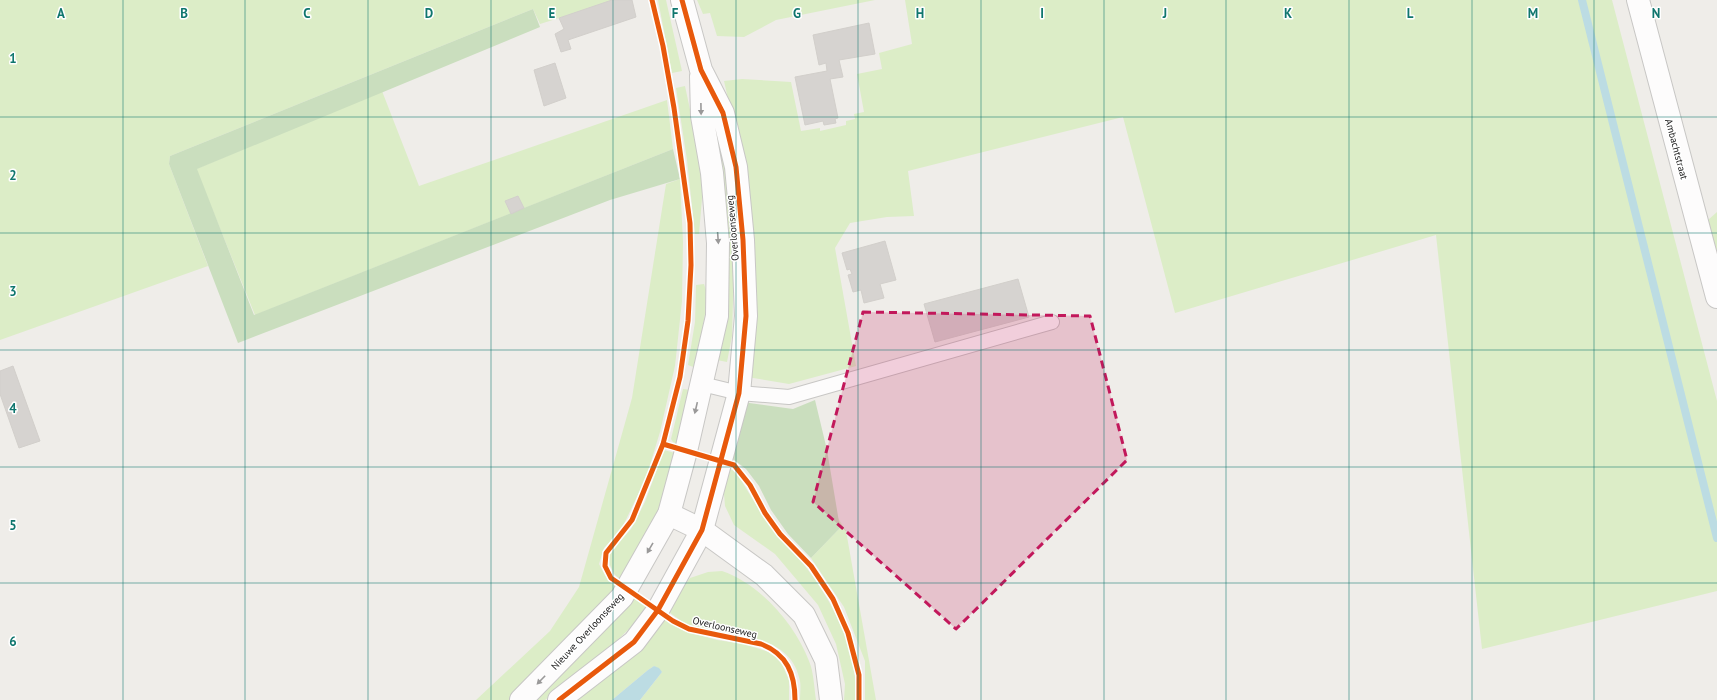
<svg xmlns="http://www.w3.org/2000/svg" width="1717" height="700" viewBox="0 0 1717 700" font-family="'PT Sans',sans-serif">
<rect width="100%" height="100%" fill="#efede9"/>
<path fill="#dcedc7" d="M0 0H616L540 24 533 9 170 156 169 164 208 266 0 340Z
M658 0H666L682 71 672 73Z
M697 0H875L776 20 744 37 717 36 710 13 703 14Z
M905 0H1612L1717 401V591L1482 649 1436 235 1175 313 1123 117 908 171 914 216 887 217 850 223 835 248 856 366 789 384 747 377 740 152 724 81 742 79 791 82 801 131 820 128V131L846 125V121L855 119 854 114 864 112 857 74 882 69 879 53 912 44Z
M685 86 704 175 699 234H695L687 160 676 88Z
M382 91 419 186 667 100 673 149 255 315 196 169Z
M716 109 735 228 732 336 727 362 717 360 708 111Z
M680 179 683 242 682 301 675 366 660 432 646 478 621 530 604 548 599 564 605 575 618 586 511 700H476L550 631 579 587 632 398 666 184Z
M1717 212V256L1708 220Z
M704 284 708 296 696 368 688 365 695 322 696 285Z
M683 389 692 390 678 444 673 442 671 439Z
M664 450 675 453 657 514 623 582 614 574 610 565 609 556 616 546 631 529 645 502Z
M726 467 736 472C750 494 763 518 780 538 788 548 797 556 805 566 834 603 858 651 856 700H844L845 684 836 644 818 605 775 554 734 525 725 506 723 482Z
M838 518 846 531 876 700H865V661L844 607 811 558 840 528Z
M722 571C760 584 795 624 809 661 814 673 814 687 816 700H800C800 694 801 687 800 681 790 631 733 639 695 628 685 625 675 616 666 610L690 578 708 572Z
M632 597 647 607 631 627 602 655 545 700H529Z
M659 615 684 631 717 640 744 644 772 653 782 664 789 680V700H640L662 672 654 666 648 670 612 700H570Z"/>
<path fill="#cadebe" d="M533 9 540 27 197 169 254 315 673 149 680 179 610 200 238 343 169 164 170 156Z
M815 400 827 450 840 528 811 558 788 534 771 510 759 486 746 469 730 457 742 402 793 409Z"/>
<path fill="#bcdce3" d="M654 666 659 668 662 672 640 700H612L648 670Z"/>
<g fill="none" stroke-linecap="round" stroke-linejoin="round">
<path stroke="#bcdce3" stroke-width="8" d="M1582 0 1717 538"/>
</g>
<path fill="#d6d3d0" stroke="#d2cfcb" d="M612 0H632L636 17 568 40 571 49 561 52 555 34 564 29 559 18Z
M869 23 875 54 839 60 843 77 830 79 838 118 835 119 836 123 824 125 823 121 805 125 795 77 827 71 826 63 819 65 813 35Z
M555 63 566 98 544 106 534 70Z
M518 196 524 208 511 214 505 201Z
M885 241 896 280 880 284 884 298 864 303 861 290 853 292 848 275 852 274 850 269 847 270 842 253Z
M1018 279 1029 317 935 342 924 304Z
M13 366 40 441 19 448 0 394V371Z"/>
<g fill="none" stroke-linecap="round" stroke-linejoin="round">
<defs>
<path id="service" d="M702 384 739 393 789 397 1052 322"/>
<path id="minor" d="M1638 0 1717 297
M669 514 702 530 764 575 804 615 826 660 831 700"/>
<path id="tertiary" d="M521 700 622 597 669 514 686 451 717 316 718 243 712 173 702 116 701 76
M559 700 634 642 658 610 702 530 739 393 746 316 743 240 736 167 723 113 701 70 682 0"/>
</defs>
<use href="#service" stroke="#c8c7c5" stroke-width="16"/>
<use href="#minor" stroke="#c8c7c5" stroke-width="24"/>
<use href="#tertiary" stroke="#c8c7c5" stroke-width="24"/>
<use href="#service" stroke="#fdfcfc" stroke-width="14"/>
<use href="#minor" stroke="#fdfcfc" stroke-width="22"/>
<use href="#tertiary" stroke="#fdfcfc" stroke-width="22"/>
<defs>
<path id="cycleway" d="M652 0 663 46 674 108 690 223 691 265 688 321 680 377 663 444 632 520 606 553 605 566 611 578 673 621 689 629 761 644C787 654 795 674 795 700
M663 444 734 465 750 485 765 513 780 534 811 566 833 599 848 633 859 675V700
M559 700 634 642 658 610 702 530 739 393 746 316 743 240 736 167 723 113 701 70 682 0"/>
</defs>
<use href="#cycleway" stroke="#fff" stroke-width="8"/>
<use href="#cycleway" stroke="#e8590c" stroke-width="5"/>
</g>
<defs><path id="oneway-solid" d="M-6-.8H1V-3.2L6.5 0L1 3.2V.8H-6Z"/></defs>
<g fill="#9a9999">
<use href="#oneway-solid" transform="translate(701 109) rotate(89)"/>
<use href="#oneway-solid" transform="translate(718 238) rotate(86)"/>
<use href="#oneway-solid" transform="translate(696 408) rotate(103)"/>
<use href="#oneway-solid" transform="translate(650 548) rotate(120)"/>
<use href="#oneway-solid" transform="translate(541 680) rotate(134)"/>
</g>
<path fill="#c2185b" fill-opacity="0.2" stroke="#c2185b" stroke-width="3" stroke-dasharray="8 5" stroke-linejoin="round" d="M863 312 1090 316 1127 460 956 629 813 502Z"/>
<path fill="none" stroke="#0f766e" stroke-width="1" stroke-opacity="0.55" d="M123 0V700M245 0V700M368 0V700M491 0V700M613 0V700M736 0V700M858 0V700M981 0V700M1104 0V700M1226 0V700M1349 0V700M1472 0V700M1594 0V700M0 117H1717M0 233H1717M0 350H1717M0 467H1717M0 583H1717"/>
<g text-anchor="middle" stroke-width="3" stroke-linejoin="round" paint-order="stroke">
<g font-size="10" fill="#212121" stroke="#fff">
<text transform="translate(1677 149) rotate(75)" y="4">Ambachtstraat</text>
<text transform="translate(732 228) rotate(-95)" y="4">Overloonseweg</text>
<text transform="translate(725 627) rotate(13)" y="4">Overloonseweg</text>
<text transform="translate(587 631) rotate(-47)" y="4">Nieuwe Overloonseweg</text>
</g>
</g>
<g font-size="13" text-anchor="middle" font-weight="bold" fill="#0f766e" stroke="#fff" stroke-width="3" stroke-linejoin="round" paint-order="stroke">
<text x="61" y="18">A</text>
<text x="184" y="18">B</text>
<text x="307" y="18">C</text>
<text x="429" y="18">D</text>
<text x="552" y="18">E</text>
<text x="675" y="18">F</text>
<text x="797" y="18">G</text>
<text x="920" y="18">H</text>
<text x="1042" y="18">I</text>
<text x="1165" y="18">J</text>
<text x="1288" y="18">K</text>
<text x="1410" y="18">L</text>
<text x="1533" y="18">M</text>
<text x="1656" y="18">N</text>
<text x="13" y="63">1</text>
<text x="13" y="180">2</text>
<text x="13" y="296">3</text>
<text x="13" y="413">4</text>
<text x="13" y="530">5</text>
<text x="13" y="646">6</text>
</g>
</svg>
